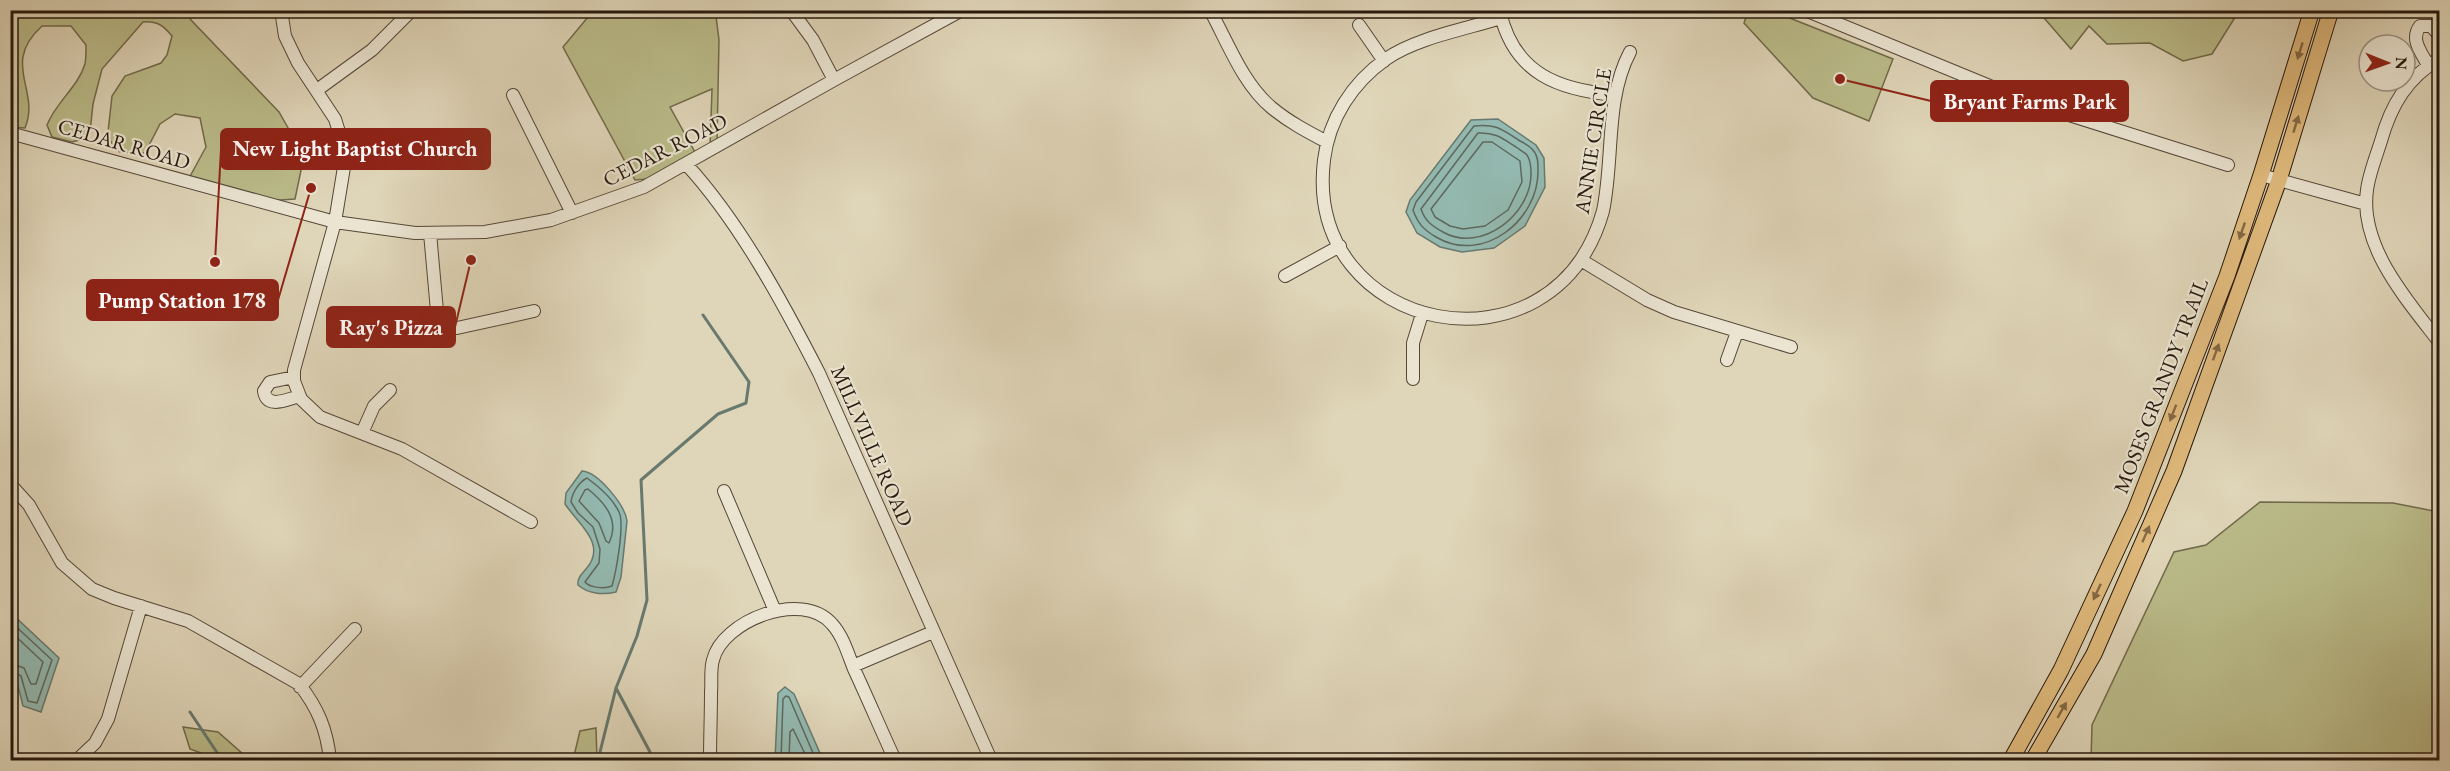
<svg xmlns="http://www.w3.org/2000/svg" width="2450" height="771" viewBox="0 0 2450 771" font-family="'EB Garamond',serif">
<rect width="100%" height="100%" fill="#dfd5b8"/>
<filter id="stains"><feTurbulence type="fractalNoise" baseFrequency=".00333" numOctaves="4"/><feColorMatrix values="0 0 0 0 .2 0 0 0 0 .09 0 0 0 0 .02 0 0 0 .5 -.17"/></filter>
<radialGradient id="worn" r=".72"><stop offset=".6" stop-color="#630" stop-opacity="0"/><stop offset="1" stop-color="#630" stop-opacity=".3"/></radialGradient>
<path fill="#babb89" stroke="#716a4b" stroke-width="1.5" d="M10 11H186L191 20 279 112 304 156 295 199 251 202 188 180 206 147 200 118 175 114 160 124 145 153 120 152 111 142 108 132 112 96 125 76 161 63 167 55 172 36C163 25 157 21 143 22L102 69 93 104 90 132 83 139 72 142 52 137 47 125C56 102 78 87 85 64 86 59 86 51 86 45L71 26H42C0 64 41 90 25 128L11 127Z
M593 11H723L716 16 719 40 717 143 710 148 712 89 670 107 696 154 648 179 635 180 563 47Z
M1748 11H1772L1893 59 1869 121 1813 98 1744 23Z
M2226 11 2234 19 2212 54 2183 61 2150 43 2107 44 2089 26 2071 49 2038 11Z
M2260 502 2393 503 2439 512V760H2091L2092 725 2174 552 2206 545Z
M183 727 218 732 244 755 245 760 217 759 190 749Z
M596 728 597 760H573L580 731Z"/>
<path fill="#93b9b0" stroke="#68796f" stroke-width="1.5" d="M1498 119 1536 145 1544 158 1545 187 1525 226 1494 248 1462 252 1440 247 1417 233 1406 212 1410 200 1471 120Z
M582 471C598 472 625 505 627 521L621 577 616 592C603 595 588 594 578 585 577 578 582 574 586 569 608 544 578 524 565 504L566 493Z
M10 612 59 658 41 712 23 706 16 678 11 675Z
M785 687 794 694 823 760H775L778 693Z"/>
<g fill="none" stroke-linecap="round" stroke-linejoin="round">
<path stroke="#5e685e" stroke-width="1.5" d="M1474 126C1498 124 1501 129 1520 141 1524 143 1529 146 1532 149 1538 155 1538 162 1538 170 1539 220 1483 265 1436 237 1424 230 1418 224 1413 210L1416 202Z
M1478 133C1495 132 1502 138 1516 147 1520 150 1524 152 1527 155 1531 161 1531 167 1531 173 1532 214 1481 254 1443 232 1432 226 1425 221 1421 209Z
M1483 142H1492L1520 161 1522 182 1508 210 1485 226 1463 229 1450 226 1435 217 1431 209Z
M587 478C598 486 613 499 619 512 625 524 616 572 612 586 605 589 590 588 585 582L599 563 600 549 593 527 578 513 571 502C572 493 579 482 587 478Z
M588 489C605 503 620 520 609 543L606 541 599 523 579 501 585 490Z
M10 621 52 660 37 703 28 701 21 676 10 670
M10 631 43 662 36 684H31L24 668 10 663
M781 760 783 699 786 696 789 697 816 760
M789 760 790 732 793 729 808 760"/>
<path stroke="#68796f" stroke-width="3" d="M616 688 650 752
M190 712 222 760
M598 760 616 688 637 636 647 600 641 480 718 414 746 403 749 382 703 315"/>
<defs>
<path id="minor" d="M281 10 285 36 298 63 335 119 344 148 345 161 335 222 294 370V381L301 399 320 417 402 449 531 522
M791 10 813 40 834 80
M1210 10C1228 43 1243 84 1272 108 1289 122 1308 132 1327 142
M1805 10 2031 103 2228 165
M1500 12C1514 74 1559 90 1615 95
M1501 18C1466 29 1416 38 1386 59 1352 83 1329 119 1324 160 1303 334 1554 385 1603 211 1614 159 1605 99 1630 52
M1359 25 1384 61
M2440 58C2407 78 2391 105 2381 141 2376 157 2369 174 2367 190 2359 247 2408 301 2440 343
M2428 65C2421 52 2410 39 2420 26H2431L2440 36
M317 90 372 50 412 10
M513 95 572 213
M10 133 335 222 415 233 485 232 551 220 644 187 834 80 962 10
M687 165C740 223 783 303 819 373L991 760
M2261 175 2366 204
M430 233 437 311C440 324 444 326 457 328L534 311
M1581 260 1647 300 1674 312 1791 347
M1285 276 1340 246
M1727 360 1737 332
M294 377 270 382 264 391C267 410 287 399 300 396
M1413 379V343L1422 314
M362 433 374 406 390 390
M10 484 29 505 62 563 92 589 114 598 188 621 299 684C318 708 327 730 330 760
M724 491 775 611
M853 666 933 632
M300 687 355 629
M77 760 95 743 108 719 141 606
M710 760C710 738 711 715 711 692 712 682 710 670 713 660 722 621 802 589 832 624 843 636 848 654 854 669 868 699 881 730 895 760"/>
<path id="major" d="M2011 760 2061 670 2135 511 2227 276 2261 175 2312 10
M2033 760 2094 654 2174 471 2279 180 2331 10"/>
</defs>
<use href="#minor" stroke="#564738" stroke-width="14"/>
<use href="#major" stroke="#28180d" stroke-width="17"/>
<use href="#minor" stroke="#eae4d1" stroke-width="12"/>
<use href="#major" stroke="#e0ba7c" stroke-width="15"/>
</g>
<defs><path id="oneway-solid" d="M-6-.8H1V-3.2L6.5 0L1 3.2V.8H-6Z" transform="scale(1.5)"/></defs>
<g fill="#846944">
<use href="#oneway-solid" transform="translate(2300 51) rotate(107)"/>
<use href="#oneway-solid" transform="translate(2296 124) rotate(-73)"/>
<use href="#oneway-solid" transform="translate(2242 231) rotate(109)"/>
<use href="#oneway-solid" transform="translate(2216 352) rotate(-70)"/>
<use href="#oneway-solid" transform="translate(2173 413) rotate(111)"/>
<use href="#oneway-solid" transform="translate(2146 534) rotate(-66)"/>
<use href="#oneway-solid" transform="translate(2097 592) rotate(115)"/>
<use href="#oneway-solid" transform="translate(2062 710) rotate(-60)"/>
</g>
<g text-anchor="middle" stroke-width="4.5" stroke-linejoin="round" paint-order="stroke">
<g font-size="21" fill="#28180d" stroke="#eae4d1">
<text transform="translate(1593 141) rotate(-81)" y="7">ANNIE CIRCLE</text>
<text transform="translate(124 144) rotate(16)" y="7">CEDAR ROAD</text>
<text transform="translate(665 150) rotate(-27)" y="7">CEDAR ROAD</text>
<text transform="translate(2161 386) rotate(-69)" y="7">MOSES GRANDY TRAIL</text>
<text transform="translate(872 446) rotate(66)" y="7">MILLVILLE ROAD</text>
</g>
</g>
<path fill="none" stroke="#8f2418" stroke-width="2" d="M1840 79L1931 101M215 262L221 149M311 188L278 300M471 260L455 327"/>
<g fill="#8f2418" stroke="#eae4d1" stroke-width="2">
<circle cx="1840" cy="79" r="6"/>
<circle cx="215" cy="262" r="6"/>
<circle cx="311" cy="188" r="6"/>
<circle cx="471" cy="260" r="6"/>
</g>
<g fill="#8f2418" stroke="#8f2418" stroke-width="2">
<rect x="1931" y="81" width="197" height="40" rx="6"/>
<rect x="221" y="129" width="269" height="40" rx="6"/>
<rect x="87" y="280" width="191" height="40" rx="6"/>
<rect x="327" y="307" width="128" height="40" rx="6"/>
</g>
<g font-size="22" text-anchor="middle" font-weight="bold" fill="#fff">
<text x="2030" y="109">Bryant Farms Park</text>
<text x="355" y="156">New Light Baptist Church</text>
<text x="182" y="308">Pump Station 178</text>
<text x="391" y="335">Ray's Pizza</text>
</g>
<rect width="2450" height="771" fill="none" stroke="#dfd5b8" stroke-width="36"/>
<rect x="12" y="12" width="2426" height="747" fill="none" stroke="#28180d" stroke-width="3"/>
<rect x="18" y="18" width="2414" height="735" fill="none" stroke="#28180d" stroke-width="1.5"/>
<g transform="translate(2387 63) rotate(91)"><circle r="28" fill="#eae4d1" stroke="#9c9283" stroke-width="1.5"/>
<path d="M0-4.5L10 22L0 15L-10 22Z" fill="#8f2418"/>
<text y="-9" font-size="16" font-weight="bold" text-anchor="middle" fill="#28180d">N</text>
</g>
<rect width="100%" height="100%" filter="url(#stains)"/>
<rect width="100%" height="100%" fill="url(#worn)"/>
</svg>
